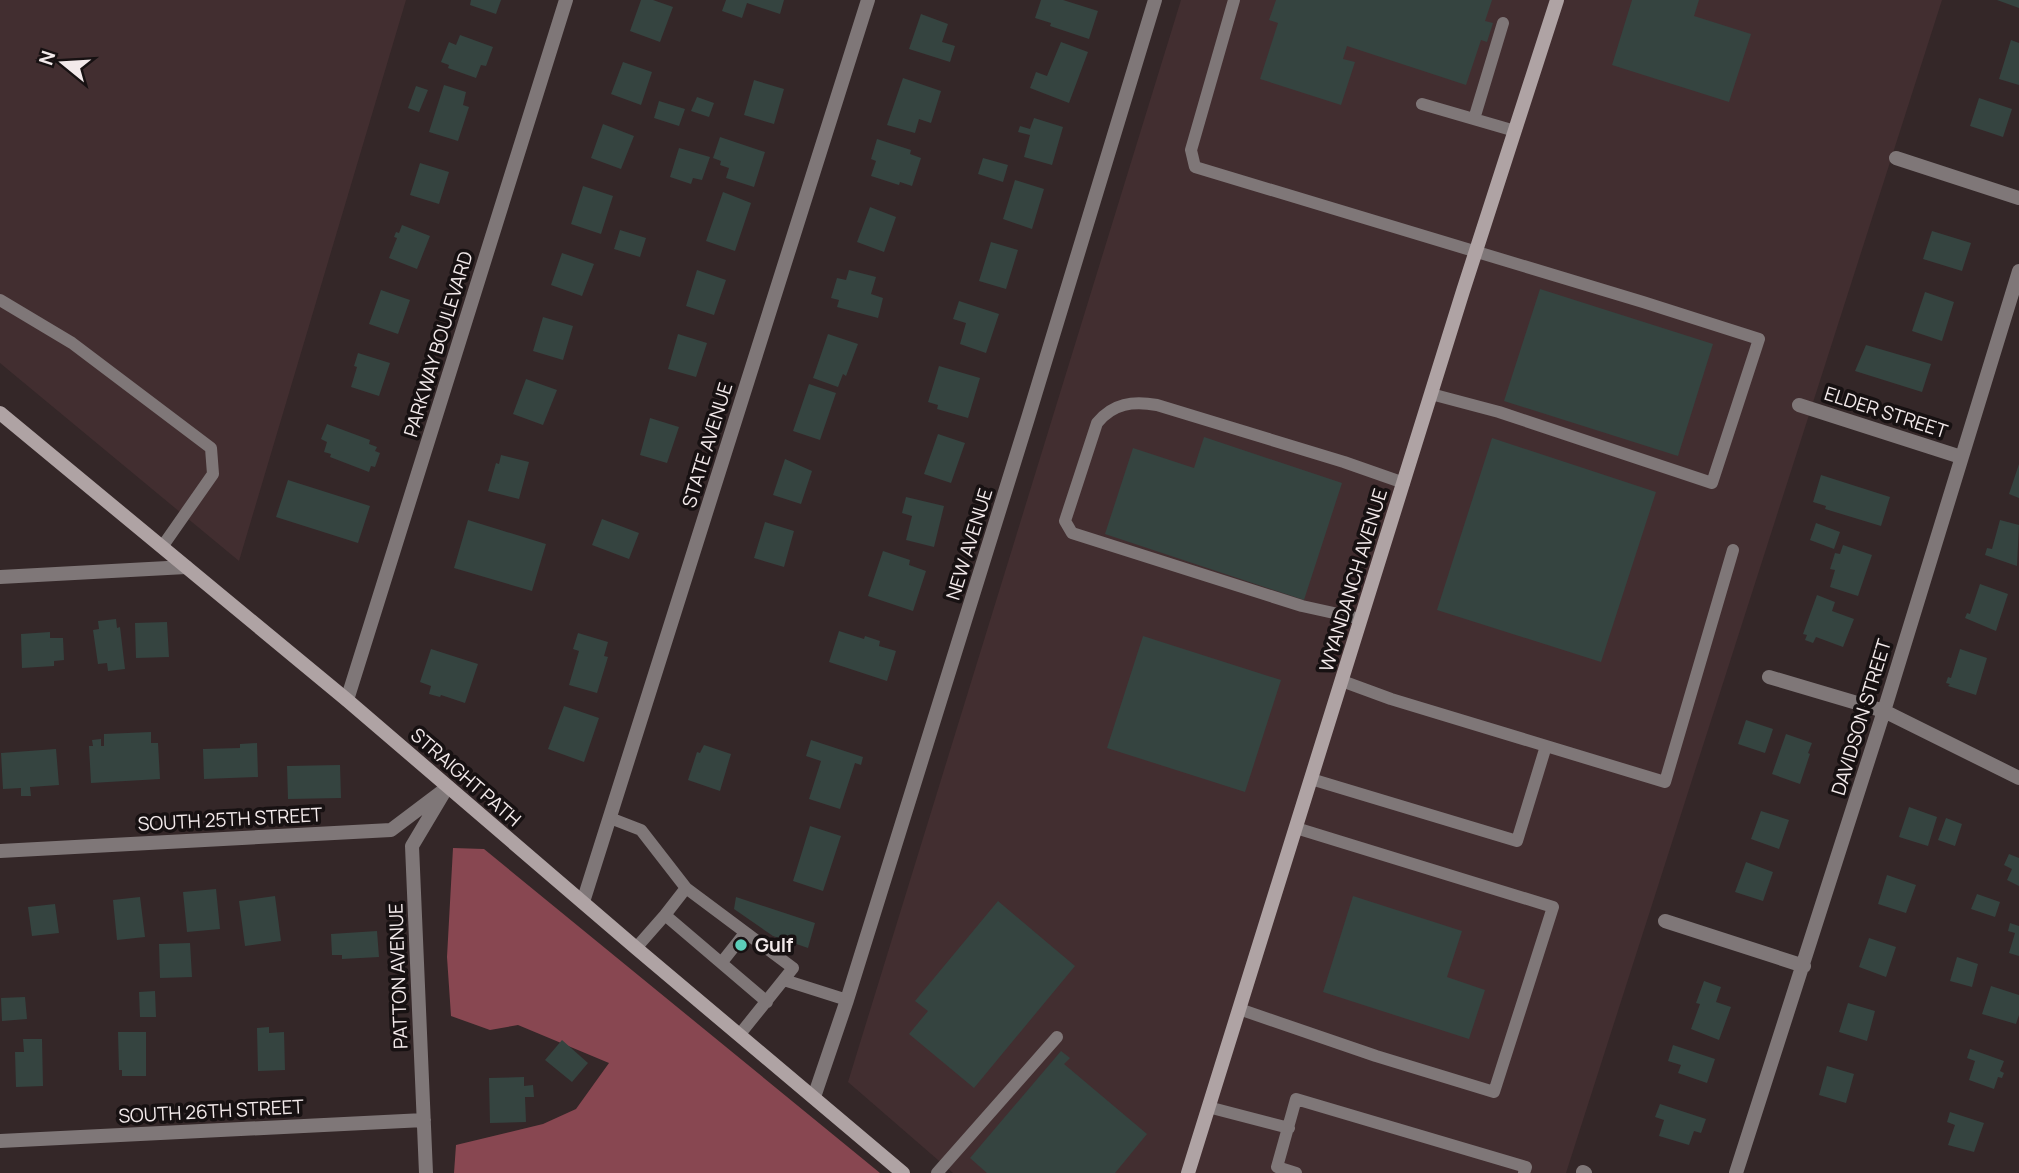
<svg xmlns="http://www.w3.org/2000/svg" width="2019" height="1173" viewBox="0 0 2019 1173" font-family="Manrope,sans-serif">
<rect width="100%" height="100%" fill="#342728"/>
<path fill="#422e30" d="M0 0H406L239 561 0 363Z
M1181 0H1942L1566 1173H953L848 1082Z"/>
<path fill="#884751" d="M453 848 484 849 880 1173H454L456 1145 543 1124 576 1109 609 1063 518 1025 490 1030 451 1016 447 957Z"/>
<path fill="#354440" d="M471 0H501L496 14 470 5Z
M641 0H653L673 7 660 42 630 31Z
M726 0H784L780 14 747 3 742 18 722 11Z
M1041 0H1063L1098 11 1089 39 1050 26 1051 23 1035 18Z
M1276 0H1492L1485 21 1493 23 1487 42 1481 40 1466 85 1347 46 1343 59 1355 62 1341 105 1260 79 1278 23 1269 20Z
M1632 0H1699L1694 16 1751 34 1729 102 1612 65Z
M1997 0H2019V8Z
M921 14 948 24 942 42 955 46 950 62 909 49Z
M460 35 493 47 486 66 481 65 476 78 448 68 449 65 441 62 449 42 456 45Z
M2011 40 2019 43V85L1999 79Z
M1061 42 1088 52 1069 103 1030 88 1036 72 1047 76Z
M623 62 652 72 641 105 611 94Z
M903 78 941 91 931 123 919 119 915 133 887 125Z
M754 80 784 89 774 124 744 115Z
M444 85 466 92 463 105 469 107 458 141 429 132Z
M416 86 428 90 419 112 408 108Z
M697 97 714 103 709 117 691 111Z
M1979 98 2012 109 2003 137 1970 126Z
M659 101 685 109 679 126 654 118Z
M1034 118 1063 127 1052 165 1024 157 1030 135 1018 132 1020 126 1030 129Z
M603 124 634 136 621 169 591 158Z
M720 137 765 152 754 187 726 178 729 168 720 165 721 161 713 158Z
M877 139 911 150 910 154 921 158 912 186 900 182 899 185 871 176 876 161 871 159Z
M679 148 710 157 702 180 693 178 691 184 670 177Z
M983 158 1008 165 1003 182 978 174Z
M420 163 449 172 439 204 410 195Z
M1015 180 1044 189 1032 229 1003 219Z
M583 186 613 196 601 234 571 224Z
M723 192 751 203 735 251 706 241Z
M870 207 896 217 884 252 857 242Z
M402 225 430 236 417 269 389 258 397 238 394 237 396 232 399 233Z
M620 230 646 238 640 257 614 249Z
M1932 231 1971 243 1962 271 1923 259Z
M991 242 1018 250 1006 289 979 281Z
M562 253 594 264 582 296 551 285Z
M697 270 726 280 714 315 686 306Z
M849 270 876 277 871 294 883 298 878 318 837 307 839 300 831 298 837 278 846 280Z
M1540 289 1713 344 1678 456 1504 401Z
M381 290 410 300 398 334 369 324Z
M1925 292 1954 302 1942 341 1912 331Z
M959 301 999 314 986 353 960 344 966 323 953 319Z
M543 317 573 326 563 360 533 351Z
M678 334 707 343 696 377 668 369Z
M828 334 858 344 846 376 843 374 838 387 813 378Z
M1866 345 1931 364 1922 392 1855 371Z
M358 353 390 363 379 396 351 387 357 367 354 366Z
M939 366 980 378 968 418 937 409 938 405 928 402Z
M526 379 557 390 543 425 513 414Z
M809 384 836 393 820 440 793 431Z
M650 418 679 427 667 463 640 455Z
M327 424 370 440 369 444 377 447 375 451 380 453 375 467 371 466 369 472 330 457 331 454 324 452 327 442 321 439Z
M938 434 965 443 951 483 924 474Z
M1204 437 1342 483 1304 600 1105 534 1133 448 1194 468Z
M1492 438 1656 492 1601 662 1437 610Z
M501 455 529 462 519 499 488 491 496 463 499 464Z
M785 459 812 471 801 504 773 495Z
M2019 464V498L2009 494Z
M1821 475 1890 497 1881 526 1825 509 1826 506 1813 502Z
M288 480 370 506 358 543 276 517Z
M906 497 944 506 934 547 906 540 912 516 902 513Z
M602 519 639 533 629 559 592 545Z
M468 520 546 544 532 591 454 568Z
M2000 520 2019 525 2017 566 1985 555 1987 548 1992 549Z
M765 522 794 531 784 567 754 558Z
M1816 523 1840 532 1834 549 1810 540Z
M1843 545 1872 555 1858 596 1830 587 1835 570 1830 569 1835 553 1840 554Z
M883 551 910 560 909 565 926 571 913 611 868 596Z
M1980 584 2008 594 1996 631 1965 618 1967 613 1970 614Z
M1817 595 1835 602 1832 611 1854 619 1843 647 1816 637 1813 643 1805 640 1807 635 1803 634Z
M116 619 117 628 120 627 125 669 108 671 107 663 98 664 93 630 99 629 98 621Z
M167 622 169 657 136 658 135 623Z
M839 631 864 639 865 636 880 641 879 646 896 651 887 681 829 662Z
M50 632V638H63L64 660 54 661V666L22 668 21 634Z
M578 633 608 642 604 656 608 657 597 693 569 685 579 651 573 649Z
M1143 636 1281 680 1245 792 1107 748Z
M431 649 478 664 465 703 441 695 440 697 429 694 431 686 420 682Z
M1960 649 1987 658 1976 695 1948 686 1950 684 1946 683 1948 677 1951 678Z
M564 706 599 718 584 762 548 749Z
M1746 720 1773 729 1765 753 1738 744Z
M151 732V743H158L160 779 91 783 89 746H93L92 740 101 739V746H104V734Z
M1786 734 1812 743 1808 753 1810 754 1800 784 1772 774Z
M811 740 863 757 861 765 855 763 840 809 809 799 821 761 806 756Z
M257 743 258 777 204 779 203 749 240 748V744Z
M704 745 731 754 720 791 688 780 697 752 700 753Z
M56 749 59 785 30 787 31 796H21V788L3 789 1 753Z
M340 765 341 798 288 799 287 766Z
M1909 807 1937 817 1928 846 1899 837Z
M1761 811 1789 820 1779 849 1751 839Z
M1946 818 1962 824 1955 846 1938 840Z
M810 826 841 836 823 891 793 881Z
M2009 854 2019 858V886L2007 880 2012 869 2004 865Z
M1746 862 1773 872 1763 901 1735 892Z
M1887 875 1916 885 1906 913 1878 904Z
M216 889 220 929 187 932 183 892Z
M1977 894 2000 902 1995 917 1971 909Z
M275 896 281 941 245 946 239 901Z
M1353 896 1462 931 1447 977 1485 990 1469 1039 1323 992Z
M140 897 145 937 117 940 113 900Z
M736 897 815 923 808 948 773 936 734 909Z
M998 901 1075 966 974 1088 909 1034 928 1011 915 1001Z
M55 904 59 933 32 936 28 907Z
M2010 923 2019 926V956L2009 953 2015 933 2008 931Z
M377 931 379 957 342 959V955H332L331 934Z
M1869 938 1896 947 1886 977 1859 967Z
M190 943 192 977 160 978 159 944Z
M1957 957 1978 964 1972 987 1950 981Z
M1704 981 1721 987 1716 1002 1731 1007 1719 1040 1691 1029 1700 1004 1696 1003Z
M1991 986 2019 995V1015L2016 1024 1982 1014Z
M155 991 156 1017H140L139 992Z
M25 997 27 1019 2 1021 1 998Z
M1848 1003 1875 1011 1867 1041 1839 1032Z
M269 1027V1033L284 1032 285 1070 258 1071 257 1028Z
M118 1032H146V1076H122V1070H119Z
M23 1039H42L43 1086 16 1087 15 1052H24Z
M562 1040 588 1063 572 1082 545 1060Z
M1673 1045 1715 1059 1707 1083 1678 1073 1681 1065 1668 1061Z
M1970 1049 2004 1061 2000 1071 2004 1073 2002 1078 1998 1077 1994 1089 1969 1080 1975 1061 1967 1058Z
M1061 1051 1070 1058 1064 1064 1147 1134 1115 1173H987L970 1158Z
M1827 1066 1854 1074 1846 1103 1819 1095Z
M524 1077V1086L533 1085 534 1097H525L526 1122 490 1123 489 1078Z
M1660 1104 1706 1119 1701 1133 1694 1131 1689 1145 1659 1136 1664 1120 1655 1117Z
M1950 1112 1984 1123 1974 1152 1948 1145 1955 1125 1947 1122Z"/>
<g fill="none" stroke-linecap="round" stroke-linejoin="round">
<path stroke="#7f7778" stroke-width="12" d="M1234 0 1191 150 1195 167 1643 302 1759 339 1712 483 1499 412 1431 394
M1422 104 1515 131
M1474 119 1503 23
M0 300 72 343 211 448 213 474 162 547
M1361 619 1302 606 1072 533 1065 521 1097 423C1113 403 1133 401 1157 405L1344 462 1404 483
M1342 681 1391 699 1665 782 1733 550
M1311 779 1517 841 1546 746
M610 818 641 830 686 888
M636 948 665 915
M722 962 745 933
M784 980 847 1000
M1239 1009 1376 1056 1494 1092 1553 907 1296 828
M740 1034 793 968 686 888 665 915 767 1002
M1208 1107 1289 1128
M937 1173 1057 1037
M1296 1173 1277 1167 1296 1099 1526 1167 1524 1173"/>
<path stroke="#7f7778" stroke-width="14" d="M1896 158 2019 198
M1799 405 1961 457
M0 577 186 567
M1769 677 1884 711 2019 778
M347 700 566 0
M0 851 391 830 448 787
M583 902 868 0
M1665 921 1804 966
M814 1097 847 1000 1028 418 1155 0
M0 1141 424 1120
M1583 1172 1585 1173
M426 1173 412 846 443 794
M1736 1173 1884 711 2019 271"/>
<path stroke="#afa3a4" stroke-width="14" d="M0 413 347 700 636 948 903 1173
M1188 1173 1463 291 1557 0"/>
</g>
<circle fill="#5cceba" stroke="#171112" stroke-width="2.5" cx="741" cy="945" r="7"/>
<g text-anchor="middle" stroke-width="7" stroke-linejoin="round" paint-order="stroke">
<g font-size="19" fill="#f3eaeb" stroke="#171112">
<text transform="translate(438 344) rotate(-73)" y="7">PARKWAY BOULEVARD</text>
<text transform="translate(1886 412) rotate(18)" y="7">ELDER STREET</text>
<text transform="translate(707 445) rotate(-73)" y="7">STATE AVENUE</text>
<text transform="translate(969 544) rotate(-73)" y="7">NEW AVENUE</text>
<text transform="translate(1353 580) rotate(-73)" y="7">WYANDANCH AVENUE</text>
<text transform="translate(1861 717) rotate(-73)" y="7">DAVIDSON STREET</text>
<text transform="translate(466 777) rotate(41)" y="7">STRAIGHT PATH</text>
<text transform="translate(230 819) rotate(-3)" y="7">SOUTH 25TH STREET</text>
<text transform="translate(398 976) rotate(-92)" y="7">PATTON AVENUE</text>
<text transform="translate(211 1111) rotate(-3)" y="7">SOUTH 26TH STREET</text>
</g>
<g font-size="19" font-weight="bold" fill="#f3eaeb" stroke="#171112" text-anchor="start">
<text x="755" y="952">Gulf</text>
</g>
</g>
<g transform="translate(63 63) rotate(288)" stroke="#171112" stroke-width="5" paint-order="stroke">
<path d="M0-5L12 26L0 18L-12 26Z" fill="#f3eaeb"/>
<text y="-10" font-size="19" font-weight="bold" text-anchor="middle" fill="#f3eaeb">N</text>
</g>
</svg>
